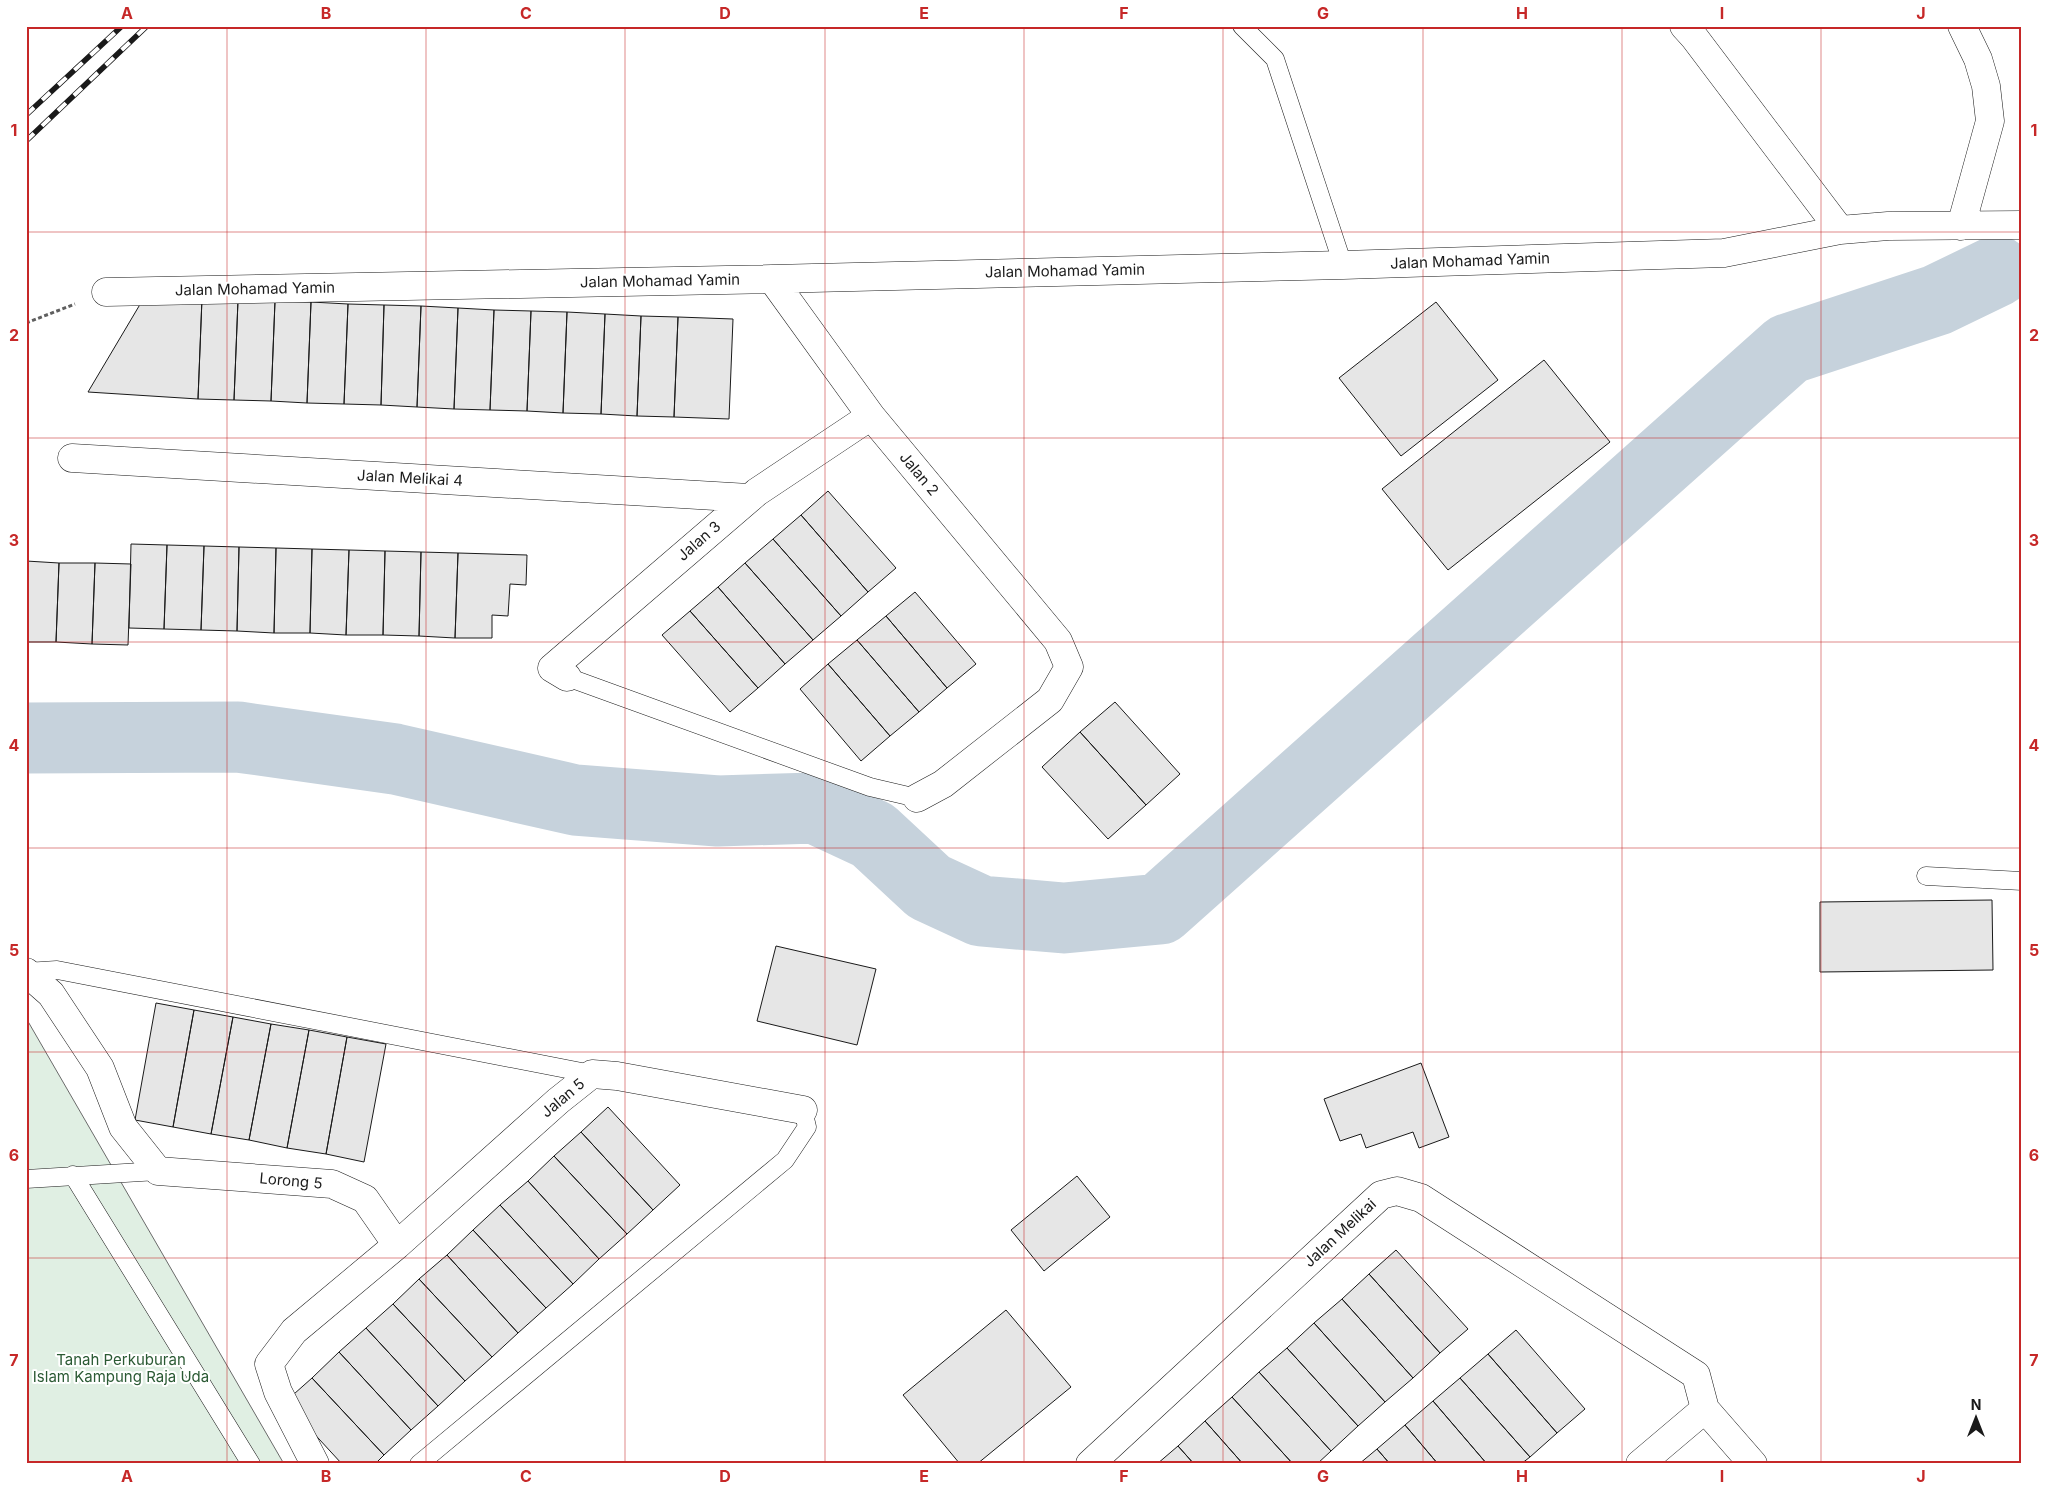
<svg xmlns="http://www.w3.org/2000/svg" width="2048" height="1490" viewBox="0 0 2048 1490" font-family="Inter,sans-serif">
<rect width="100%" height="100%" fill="#fff"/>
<path fill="#e0efe3" stroke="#6a6a6a" d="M26 1018 284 1464H26Z"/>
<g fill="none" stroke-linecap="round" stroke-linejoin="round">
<path stroke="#c6d2dc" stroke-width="12" d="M1997 271 2022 270"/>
<path stroke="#c6d2dc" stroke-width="71" d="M26 738 238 737 395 759 575 800 718 811 815 808 873 835 929 887 981 911 1064 918 1160 909 1788 349 1937 300 1997 271"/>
</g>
<path fill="#e6e6e6" stroke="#1a1a1a" d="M145 296 202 298 198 399 88 392Z
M202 298 238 300 234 400 198 399Z
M238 300 275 301 271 401 234 400Z
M275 301 311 302 307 403 271 401Z
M311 302 348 304 344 404 307 403Z
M1436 302 1498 380 1401 456 1339 378Z
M348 304 384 305 381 405 344 404Z
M384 305 421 306 417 407 381 405Z
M421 306 458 308 454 409 417 407Z
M458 308 494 310 490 410 454 409Z
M494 310 531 311 527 411 490 410Z
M531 311 567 312 563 413 527 411Z
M567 312 605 314 601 414 563 413Z
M605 314 641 316 637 416 601 414Z
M641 316 678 317 674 417 637 416Z
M678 317 733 319 729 419 674 417Z
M1544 360 1610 442 1448 570 1382 489Z
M828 491 896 568 868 592 801 515Z
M801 515 868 592 841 616 773 539Z
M773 539 841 616 813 640 745 563Z
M131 544 167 545 164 629 129 628Z
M167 545 204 546 201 630 164 629Z
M204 546 239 547 237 631 201 630Z
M239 547 276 548 274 633 237 631Z
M276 548 312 549 310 633H274Z
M312 549 349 550 346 635 310 633Z
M349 550 385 551 383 635H346Z
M385 551 421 552 419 636 383 635Z
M421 552 458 553 455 638 419 636Z
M458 553 527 555 526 585 510 584 508 616 492 615V638H455Z
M26 561 59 563 56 642H26Z
M59 563H95L92 644 56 642Z
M95 563 131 564 128 645 92 644Z
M745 563 813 640 785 664 718 587Z
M718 587 785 664 758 688 690 611Z
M915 592 976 664 947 688 886 616Z
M690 611 758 688 730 712 662 635Z
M886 616 947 688 919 712 857 640Z
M857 640 919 712 890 736 828 664Z
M828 664 890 736 861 761 800 689Z
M1115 702 1180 774 1146 805 1080 732Z
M1080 732 1146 805 1108 839 1042 767Z
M1992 900 1993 970 1820 972V902Z
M776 946 876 969 857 1045 757 1021Z
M156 1003 194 1010 173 1127 135 1120Z
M194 1010 233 1017 211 1134 173 1127Z
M233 1017 271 1024 249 1140 211 1134Z
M271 1024 309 1030 287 1148 249 1140Z
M309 1030 347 1037 326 1154 287 1148Z
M347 1037 386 1044 364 1162 326 1154Z
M1421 1063 1449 1137 1419 1148 1413 1132 1366 1148 1361 1134 1340 1141 1324 1099Z
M608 1107 680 1185 653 1210 581 1132Z
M581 1132 653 1210 627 1234 554 1156Z
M554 1156 627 1234 599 1259 528 1181Z
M1077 1176 1110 1217 1044 1271 1011 1230Z
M528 1181 599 1259 573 1284 500 1205Z
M500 1205 573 1284 546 1308 473 1230Z
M473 1230 546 1308 518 1333 447 1255Z
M1396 1250 1468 1329 1440 1353 1369 1274Z
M447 1255 518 1333 492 1357 419 1279Z
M1369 1274 1440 1353 1413 1378 1342 1299Z
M419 1279 492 1357 465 1381 393 1304Z
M1342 1299 1413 1378 1385 1402 1314 1323Z
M393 1304 465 1381 438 1406 366 1328Z
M1006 1310 1071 1387 977 1464H960L903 1395Z
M1314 1323 1385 1402 1358 1426 1287 1348Z
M366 1328 438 1406 411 1430 339 1352Z
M1516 1330 1585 1409 1557 1433 1488 1354Z
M1287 1348 1358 1426 1331 1451 1259 1372Z
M339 1352 411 1430 384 1455 312 1378Z
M1488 1354 1557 1433 1530 1457 1460 1378Z
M1259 1372 1331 1451 1317 1464H1293L1232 1397Z
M312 1378 384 1455 375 1464H342L285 1402Z
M1460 1378 1530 1457 1521 1464H1487L1433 1401Z
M1232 1397 1293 1464H1243L1205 1421Z
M1433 1401 1487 1464H1438L1405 1425Z
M1205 1421 1243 1464H1194L1178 1446Z
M1405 1425 1438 1464H1390L1377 1449Z
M1178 1446 1194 1464H1157Z
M1377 1449 1390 1464H1359Z"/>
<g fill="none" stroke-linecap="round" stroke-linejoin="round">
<defs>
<path id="service" d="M1242 26 1275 59 1343 265
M567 677 870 787 917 798
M1926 876 2022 881
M26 972 57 970 592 1074
M73 1175 251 1464
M26 1179 158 1171
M419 1464 785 1160 807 1127 803 1110"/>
<path id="minor" d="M1684 26 1694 37 1840 230
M1961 226 1990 121 1986 86 1978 59 1962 26
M772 279 871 416 1058 641 1069 667 1050 700 943 784 917 798
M106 292 772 279 1343 265 1724 253 1840 230 1888 226 2022 225
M72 458 749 498
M567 677 552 668 757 492 871 416
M26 972 51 994 100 1068 123 1127 158 1171 332 1184 365 1199 397 1245
M315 1464 278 1392 269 1364 294 1331 397 1245 558 1101 592 1074 617 1076 803 1110
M1090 1464 1381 1195 1397 1191 1421 1198 1696 1375 1705 1409 1753 1464
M1640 1464 1705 1409"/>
</defs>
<use href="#service" stroke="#1a1a1a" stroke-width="19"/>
<use href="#minor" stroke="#1a1a1a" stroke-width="29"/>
<path stroke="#5f5f5f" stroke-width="3" stroke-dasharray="4 2.5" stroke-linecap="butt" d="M26 323 75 304"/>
<use href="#service" stroke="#fff" stroke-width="18"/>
<use href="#minor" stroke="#fff" stroke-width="28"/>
<defs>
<path id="rail" d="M26 115 122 26
M26 141 147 26"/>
</defs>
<use href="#rail" stroke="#1a1a1a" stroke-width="5.5"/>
<use href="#rail" stroke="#fff" stroke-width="4" stroke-dasharray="11" stroke-linecap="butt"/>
</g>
<path fill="none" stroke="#c62828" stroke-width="1" stroke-opacity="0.55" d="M227 26V1464M426 26V1464M625 26V1464M825 26V1464M1024 26V1464M1223 26V1464M1423 26V1464M1622 26V1464M1821 26V1464M26 232H2022M26 438H2022M26 642H2022M26 848H2022M26 1052H2022M26 1258H2022"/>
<g text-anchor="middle" stroke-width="4" stroke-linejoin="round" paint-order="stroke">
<g font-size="15" fill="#1a1a1a" stroke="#fff">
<text transform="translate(1470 261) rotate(-2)" y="5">Jalan Mohamad Yamin</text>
<text transform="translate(1065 271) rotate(-1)" y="5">Jalan Mohamad Yamin</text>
<text transform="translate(660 281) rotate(-1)" y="5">Jalan Mohamad Yamin</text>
<text transform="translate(255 289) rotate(-1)" y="5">Jalan Mohamad Yamin</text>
<text transform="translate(919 474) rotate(50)" y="5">Jalan 2</text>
<text transform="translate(410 478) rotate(3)" y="5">Jalan Melikai 4</text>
<text transform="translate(699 541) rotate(-41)" y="5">Jalan 3</text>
<text transform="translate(563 1098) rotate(-40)" y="5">Jalan 5</text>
<text transform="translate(291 1181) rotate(5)" y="5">Lorong 5</text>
<text transform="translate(1340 1233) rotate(-43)" y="5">Jalan Melikai</text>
</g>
<g font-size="15" fill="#2b5a34" stroke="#fff">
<text x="121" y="1365">Tanah Perkuburan<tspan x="121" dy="17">Islam Kampung Raja Uda</tspan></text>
</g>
</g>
<rect width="2048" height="1490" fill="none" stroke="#ffffff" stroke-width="55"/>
<g transform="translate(1976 1418)" stroke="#ffffff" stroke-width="4" paint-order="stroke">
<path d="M0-4L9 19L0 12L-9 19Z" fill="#1a1a1a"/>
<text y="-8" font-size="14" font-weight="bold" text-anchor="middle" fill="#1a1a1a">N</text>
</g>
<rect x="28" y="28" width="1992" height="1434" fill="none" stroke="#c62828" stroke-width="2"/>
<g font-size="16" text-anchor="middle" font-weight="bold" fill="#c62828">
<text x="127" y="19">A</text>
<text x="326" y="19">B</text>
<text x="526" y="19">C</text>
<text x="725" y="19">D</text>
<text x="924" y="19">E</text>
<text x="1124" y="19">F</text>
<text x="1323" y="19">G</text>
<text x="1522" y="19">H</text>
<text x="1722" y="19">I</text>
<text x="1921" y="19">J</text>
<text x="14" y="136">1</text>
<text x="2034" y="136">1</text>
<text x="14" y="341">2</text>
<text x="2034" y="341">2</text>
<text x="14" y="546">3</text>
<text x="2034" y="546">3</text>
<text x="14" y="751">4</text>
<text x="2034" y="751">4</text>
<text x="14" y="956">5</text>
<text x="2034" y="956">5</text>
<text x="14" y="1161">6</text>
<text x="2034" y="1161">6</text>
<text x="14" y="1366">7</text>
<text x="2034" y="1366">7</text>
<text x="127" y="1482">A</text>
<text x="326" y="1482">B</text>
<text x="526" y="1482">C</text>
<text x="725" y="1482">D</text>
<text x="924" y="1482">E</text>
<text x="1124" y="1482">F</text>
<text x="1323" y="1482">G</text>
<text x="1522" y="1482">H</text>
<text x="1722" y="1482">I</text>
<text x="1921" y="1482">J</text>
</g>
</svg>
